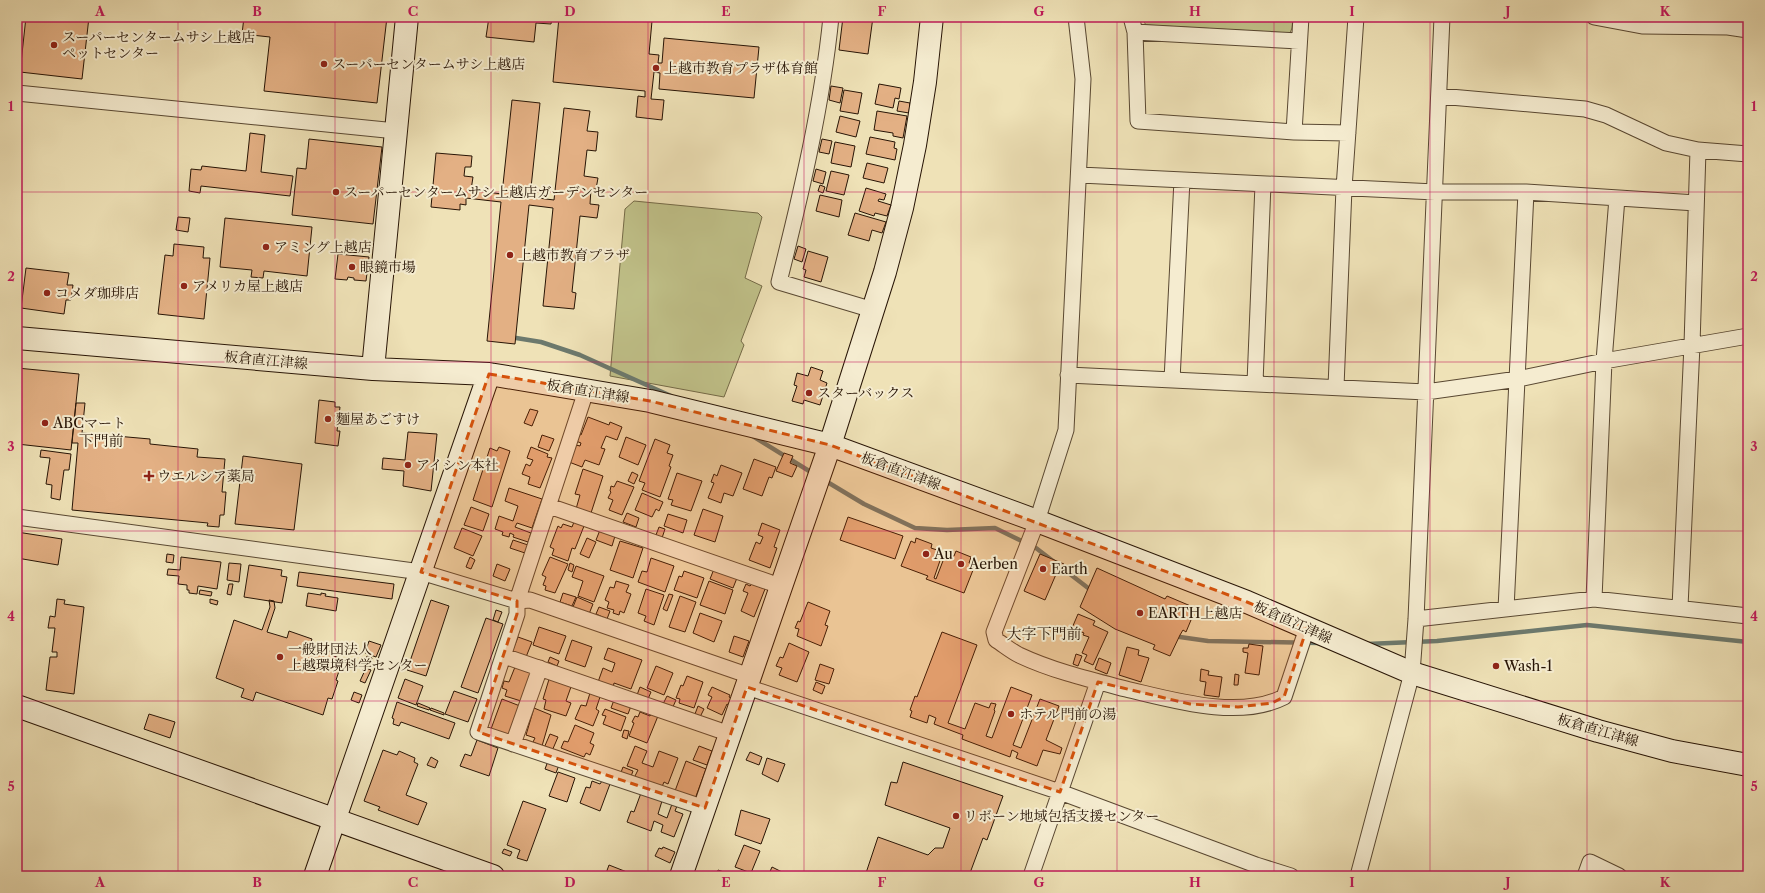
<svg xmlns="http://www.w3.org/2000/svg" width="1765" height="893" viewBox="0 0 1765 893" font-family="'Libre Caslon Text','Noto Serif JP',serif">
<rect width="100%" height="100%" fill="#efe2b7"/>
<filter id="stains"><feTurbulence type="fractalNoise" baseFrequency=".005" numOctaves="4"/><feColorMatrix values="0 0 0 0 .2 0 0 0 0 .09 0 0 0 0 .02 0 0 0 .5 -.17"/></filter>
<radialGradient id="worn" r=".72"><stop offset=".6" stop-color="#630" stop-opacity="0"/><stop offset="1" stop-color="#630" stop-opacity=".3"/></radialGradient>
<path fill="#c0c189" stroke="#746a47" d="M1141 17H1293L1292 28 1290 33 1146 25Z
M634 201 758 213 762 217 745 278 762 286 741 341 744 345 724 397 610 376 625 209Z"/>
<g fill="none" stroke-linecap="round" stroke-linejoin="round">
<path stroke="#6c796d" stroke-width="4.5" d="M510 337 541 342 580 355 671 396
M751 435 814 474
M824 480 864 504 915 528 947 530 995 528 1036 548 1092 591
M1173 636 1208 641 1319 643
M1367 644 1437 641 1587 625 1748 642"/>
</g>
<path fill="#e3b084" stroke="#271405" d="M26 17H89L82 79 20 72Z
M244 17H387L377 103 264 91 270 37 242 34Z
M489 17H547L552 18 551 24 536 23 534 42 486 37Z
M559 17H614L652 21 649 54 659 55 658 63H662L664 38 759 47 754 98 659 89 660 73 654 72 651 99 664 100 662 120 636 117 638 96 645 97V91L553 82Z
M843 17H873L868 54 839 50Z
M879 84 901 88 899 99 895 98 893 108 875 104Z
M831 86 843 88 840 103 829 100Z
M844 90 862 93 858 114 840 111Z
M512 100 540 103 530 197 554 200 564 108 590 111 587 131 598 132 596 151 587 150 584 176 598 178 596 189H591L590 204 599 205 597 218 580 216 572 292 576 293 574 309 543 306 553 208 529 205 515 344 487 341 501 202 466 198V205L460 204V210L431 207 436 153 472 156 471 167H465L464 176 473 177 471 190 502 194Z
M899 101 910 103 909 113 897 111Z
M877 111 907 116 903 138 893 136V133L874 130Z
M840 116 860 121 856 137 836 132Z
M250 133 265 135 261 172 293 176 290 196 201 186 200 193 189 191 191 169 201 170 202 166 246 171Z
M870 137 895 142 894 148 897 149 895 160 866 154Z
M309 139 382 147 373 224 292 215 297 168 306 169Z
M822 139 832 141 829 154 819 152Z
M835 142 855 146 851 167 831 163Z
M867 163 888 168 884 183 863 178Z
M816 169 826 172 823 184 813 181Z
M831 171 849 175 844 195 826 191Z
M820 185 825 187 823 193 818 191Z
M866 188 886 194 884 200 879 199 878 201 891 205 887 216 875 213 874 216 859 211Z
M820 195 842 200 839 217 816 211Z
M855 213 886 222 882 233 872 230 869 241 848 235Z
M178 217 190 218 188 232 176 230Z
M225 218 312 227 307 276 264 271 263 278 251 277 252 270 220 267Z
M174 244 204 247 203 258H210L204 319 158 314 165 255 173 256Z
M798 246 806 249 802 262 794 259Z
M808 251 828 257 821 282 804 277 806 270 803 269Z
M338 254 369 257 366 281 354 280V278L348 277 347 280 335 279Z
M26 268 69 273 67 285H73L71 300H66L64 314 21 308Z
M811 367 823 371 820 380 827 383 820 405 804 400 803 404 792 401 797 386 794 385 797 373 808 376Z
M17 368 79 374 71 450 17 444Z
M319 400 335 402V407H340L337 431H340L338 446 315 443Z
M76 403H85L82 433 150 439V444L198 449 197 457 225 459 222 492H226L224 515H220L219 527 207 526 208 523 72 510 78 443H72Z
M530 409 538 411 532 426 524 423Z
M588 417 609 425 610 422 622 427 617 440 606 436 601 448 605 449 599 465 585 460 582 467 569 462 576 445 580 446 581 443 576 441 579 434 581 435Z
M408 432 437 434 431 491 403 486 404 471 382 469 383 458 405 460Z
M542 435 554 439 549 451 538 447Z
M626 437 646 445 638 465 619 457Z
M655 439 670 445 667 453 673 455 669 466 671 467 660 497 642 490 645 483 639 481Z
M499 447 510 451 492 507 473 500 490 448 497 451Z
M531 447 548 454 547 457 552 458 540 488 528 484 530 477 522 474 526 464 530 466 533 460 527 458Z
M41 450 71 454 69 470H64L60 500 51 498 52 485 46 484 50 458 40 457Z
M784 453 793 456 790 463 797 466 792 477 776 471Z
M243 456 302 464 294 530 235 524Z
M754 459 776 467 772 478 769 477 762 496 743 489Z
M721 465 742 473 733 496 724 493 721 503 708 498 714 483 711 482 714 474 717 476Z
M583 469 603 476 591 513 576 509 580 495 575 494Z
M632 472 638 475 634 484 628 481Z
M677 473 702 481 691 511 671 505 673 500 668 499Z
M617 481 634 487 622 515 609 510 613 500 608 498 611 492 610 491 611 486 614 487Z
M509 488 542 499 532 528 517 523 515 527 531 533 528 542 513 537 514 535 510 533 509 537 502 535 503 532 495 529 499 516 513 521 518 506 505 501Z
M642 493 663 502 659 511 656 509 652 517 635 510Z
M471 507 489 514 483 531 464 525Z
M703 509 723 516 715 542 694 535Z
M627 513 639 518 636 527 623 522Z
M668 514 687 520 683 533 664 526Z
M848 517 903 536 895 559 840 540Z
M574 522 584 526 575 549 572 548 568 561 552 555 554 549 550 547 558 526 561 528 563 524 572 527Z
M762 523 780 530 774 547 777 548 770 568 749 560 756 542 760 544 763 537 758 535Z
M659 527 665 529 662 538 656 535Z
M462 528 482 536 473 556 454 548Z
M600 530 615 536 612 546 596 540Z
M17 532 62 539 58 565 17 558Z
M587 538 596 542 589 558 580 554Z
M916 538 932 544 931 548 943 552 934 578 936 579 946 553 954 556 956 551 971 557 969 563 975 565 964 593 926 579 928 576 901 566 911 541 915 543Z
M513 540 528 545 525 553 510 548Z
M620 541 643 548 633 578 610 570Z
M167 554 174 555 173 563 166 562Z
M1040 554 1064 564 1060 574 1057 572 1045 600 1024 591Z
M181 557 221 562 217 589 198 586 197 594 189 593V590H187V585L178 584 179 576 167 575 168 569 180 570Z
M470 557 475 560 471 569 466 567Z
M550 557 568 564 555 593 545 590 546 586 543 585 546 577 542 575Z
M651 558 674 566 665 592 638 582 642 571 647 572Z
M229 563 241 564 239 582 227 580Z
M570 563 574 565 572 572 568 570Z
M497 564 510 569 505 581 493 576Z
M249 565 282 570 281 576 287 577 282 603 244 597Z
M576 566 604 576 594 602 578 596 583 581 572 577Z
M1097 568 1165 599 1167 596 1193 607 1188 619 1191 620 1186 632 1183 630 1180 635 1170 656 1153 649 1155 645 1115 629 1080 607Z
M714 569 737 578 733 588 710 579Z
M684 571 704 578 697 598 674 590 679 576 682 577Z
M299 572 394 584 392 599 297 586Z
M616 581 629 585 626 592 631 594 624 613 620 611 619 615 613 613 614 610 607 608 609 602 605 600 610 587 614 588Z
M709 581 733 590 725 614 700 605Z
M229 584H233L231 595 227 594Z
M746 584 750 586 752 584 765 589 754 617 741 611 748 593 743 591Z
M646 589 664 595 654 625 644 621 646 616 638 613Z
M200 590 212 592 211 596 199 594Z
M308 593 321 595V593L326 594 325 596 338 598 336 611 306 606Z
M563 593 576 597 572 606 560 602Z
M669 594 673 595 667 611 663 609Z
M680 596 696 602 685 632 669 627Z
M577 597 593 604 589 614 573 607Z
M57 599 65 600 64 604 84 607 74 694 46 690 50 657H57V652H52L55 628H48L50 616 55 617Z
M210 599 218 601 217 605 210 603Z
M269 600 274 601 275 608 267 632 287 638 289 631 312 639 309 647 314 649 315 646 332 652 331 655 343 659 336 680 338 681 332 699 328 698 323 715 256 692 253 701 241 697 244 689 216 678 234 620 262 630 270 607Z
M431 600 449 606 426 676 407 670Z
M808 602 830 611 825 625 828 626 821 646 797 636 799 629 795 628 798 621 800 622Z
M599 607 610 611 607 619 596 614Z
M496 610 502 612 498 622 493 620Z
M700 613 722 621 714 642 693 633Z
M1078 614 1095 621 1093 625 1108 632 1093 665 1084 661 1087 655 1082 653 1089 637 1083 635 1084 633 1072 628Z
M486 618 503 624 478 693 461 687Z
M539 627 566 636 559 654 533 645Z
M942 632 977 645 948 723 965 729 975 703 989 708 991 703 996 704 994 710 995 711 986 736 992 738 1011 687 1032 695 1013 745 1021 748 1040 699 1059 706 1046 740 1062 748 1060 754 1043 750 1037 766 1016 758 1018 753 1012 750 1010 757 962 739 963 735 934 724 936 718 929 715 927 723 910 717 912 711 910 710 915 696 917 697Z
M734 636 749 641 743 657 729 652Z
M518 637 532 642 526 657 512 652Z
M572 640 592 647 585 667 565 660Z
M369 641 381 645 376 657 365 653Z
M789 643 809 652 797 682 779 675 782 668 776 666 780 657 783 658Z
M1249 644 1263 646 1259 675 1245 673 1248 653 1243 652V648H1248Z
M1127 647 1139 650 1138 655 1149 658 1141 682 1119 675Z
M608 648 642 660 631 689 614 683 613 688 598 682 603 668 612 672 615 663 604 659Z
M1076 654 1082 656 1078 666 1073 664Z
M367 656 372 658 369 666 365 664Z
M550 657 559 661 557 666 548 662Z
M1099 658 1111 663 1107 674 1095 669Z
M820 664 834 669 829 684 815 680Z
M656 666 673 673 664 695 647 688Z
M515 667 531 673 521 701 505 696 507 690 502 688 504 681 509 682Z
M366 668 371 670 365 683 360 681Z
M1201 669 1209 671 1208 675 1222 677 1219 697 1204 695 1206 682 1200 681Z
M1235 674 1239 675 1238 685H1234Z
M550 676 572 684 566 701 571 703 566 716 544 709 546 700 543 699Z
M687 676 703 682 694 708 679 703 680 699 676 698 681 685 683 686Z
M405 679 423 686 416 705 398 698Z
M816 682 825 686 822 694 813 690Z
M640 687 651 692 648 699 637 695Z
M712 687 730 695 729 697 733 699 730 706 727 704 722 715 707 708 712 697 708 695Z
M454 691 477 699 468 722 445 714Z
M354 692 362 695 359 703 351 700Z
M590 693 600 697 596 709 599 711 593 726 575 719 581 705 586 706Z
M667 696 676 700 672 709 663 704Z
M502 699 520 706 509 736 491 729Z
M614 700 631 706 628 714 611 708Z
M397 702 455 723 449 739 401 722 399 726 393 724 394 719 392 718Z
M418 703 430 708 429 710 417 706Z
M698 706 704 709 700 717 695 714Z
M431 708 444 713V715L430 710Z
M534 708 551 715 542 746 533 742 535 738 526 735Z
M605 709 626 717 621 731 603 724 606 716 602 715Z
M640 712 650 716 652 713 658 716 647 743 629 736 634 723 632 722 635 716 638 717Z
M149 714 175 722 170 738 144 729Z
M575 725 594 733 590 743 594 745 590 755 586 753 584 757 561 748 564 741 568 742Z
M624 730 629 731 627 739 622 737Z
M550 734 558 737 552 751 544 748Z
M477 740 498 748 489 776 460 766 465 754 471 756Z
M635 746 647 751 642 763 653 767 659 751 678 758 668 784 664 782 661 789 634 778 638 770 627 766Z
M699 746 712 751 707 765 693 760Z
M383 750 397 755 399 751 415 758 414 762 418 764 406 795 427 803 418 825 378 810 380 807 364 801Z
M750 752 762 757 759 765 746 760Z
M431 757 438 761 435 768 427 765Z
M767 758 785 764 778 782 762 774Z
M548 761 559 765 556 773 545 769Z
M686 761 706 769 695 799 675 791Z
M903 762 1003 796 987 840 983 838 970 873 974 876H865L878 837 928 855 935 848H943L950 828 885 805 891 782 897 783Z
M623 767 633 771 630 779 620 775Z
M558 772 575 778 567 802 549 796Z
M592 781 600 784 602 781 610 784 600 811 580 803 586 787 590 788Z
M641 793 662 801 658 814 667 818 672 804 677 806 675 811 683 814 674 837 661 832 663 825 654 821 651 831 627 822 631 811 634 812Z
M523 801 546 809 527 861 517 858 520 850 507 845Z
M741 810 770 819 761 844 735 835Z
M744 845 760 851 751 873 735 867Z
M663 847 675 852 670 863 655 856 659 848 662 849Z
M504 849 512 852 510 856 502 853Z
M609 865 632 874 631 876H605Z
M772 867 790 876H768Z
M718 870 736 876H716Z"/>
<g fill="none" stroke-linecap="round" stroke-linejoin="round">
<defs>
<path id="street" d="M831 17C822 107 801 194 779 282L873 310
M1076 17 1083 79 1066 430 1037 521 994 632 996 640C1004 645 1011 651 1019 655 1053 671 1091 680 1126 689 1173 700 1239 720 1284 697L1307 628
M1131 17 1135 32 1138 121 1294 132 1348 133
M1594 17 1642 26 1728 27 1748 30
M1135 32 1299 41
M17 93 396 131
M1439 96 1585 109 1606 115 1666 143 1698 150
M1294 132 1301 17
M1080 175 1435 192H1526L1696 203
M1068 375 1426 392 1518 379 1604 361 1748 336
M1172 380 1182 180
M1255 383 1263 184
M1336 387 1344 188 1356 17
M586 391 517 601V614L478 732 705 808
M549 506 780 586
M17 517 421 572 517 601 530 600 750 676
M1594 599 1604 361 1617 198
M1680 607 1692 345 1698 150 1748 154
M1506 609 1526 192
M1416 619 1594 599 1748 616
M504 656 730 734
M747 687 1060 792 1256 865 1291 876
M513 744 540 668
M1031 876 1098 682
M1358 876 1412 673 1416 619 1442 17
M1585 876 1590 862 1619 876"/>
<path id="secondary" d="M17 338 373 369 489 374 650 401 830 445 1037 521 1247 602 1412 673 1598 731 1672 751 1748 765
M373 369 407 17
M17 706 493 876
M315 876 489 374
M681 876 830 445 885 272 902 208 915 145 925 82 932 17"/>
</defs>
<use href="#street" stroke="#594832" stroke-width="17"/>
<use href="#secondary" stroke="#271405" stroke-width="24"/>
<use href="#street" stroke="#f5ecd0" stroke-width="15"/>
<use href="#secondary" stroke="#f5ecd0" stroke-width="22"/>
</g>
<path fill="#d5520b" fill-opacity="0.2" stroke="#d5520b" stroke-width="3" stroke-dasharray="8 5" stroke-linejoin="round" d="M489 374 650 401 830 445 1247 602 1307 628 1284 697 1272 703 1238 707 1190 704 1098 682 1060 792 747 687 705 808 478 732 517 614V601L421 572Z"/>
<path fill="none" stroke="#c2185b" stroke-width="1" stroke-opacity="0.55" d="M178 17V876M335 17V876M491 17V876M648 17V876M804 17V876M961 17V876M1117 17V876M1274 17V876M1430 17V876M1587 17V876M17 192H1748M17 362H1748M17 531H1748M17 701H1748"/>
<g fill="#8f2418" stroke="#f5ecd0" stroke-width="1.5">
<circle cx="54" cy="45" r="4"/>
<circle cx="324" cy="64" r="4"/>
<circle cx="656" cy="68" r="4"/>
<circle cx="336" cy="192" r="4"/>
<circle cx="266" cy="247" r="4"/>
<circle cx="510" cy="255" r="4"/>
<circle cx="352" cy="267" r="4"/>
<circle cx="184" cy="286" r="4"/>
<circle cx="47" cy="293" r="4"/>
<circle cx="809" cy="393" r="4"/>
<circle cx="328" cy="419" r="4"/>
<circle cx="45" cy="423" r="4"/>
<circle cx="408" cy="465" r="4"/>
<path d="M147 470h4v4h4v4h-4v4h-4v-4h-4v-4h4z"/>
<circle cx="926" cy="554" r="4"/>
<circle cx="961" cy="564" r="4"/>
<circle cx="1043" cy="569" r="4"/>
<circle cx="1140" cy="613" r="4"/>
<circle cx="280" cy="657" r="4"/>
<circle cx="1496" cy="666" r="4"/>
<circle cx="1011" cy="714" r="4"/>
<circle cx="956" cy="816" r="4"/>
</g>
<g text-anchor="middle" stroke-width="4" stroke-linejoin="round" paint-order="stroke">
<g font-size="14" fill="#271405" stroke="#f5ecd0" text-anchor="start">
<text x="62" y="42">スーパーセンタームサシ上越店<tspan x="62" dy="16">ペットセンター</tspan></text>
<text x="332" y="69">スーパーセンタームサシ上越店</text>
<text x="664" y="73">上越市教育プラザ体育館</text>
<text x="344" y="197">スーパーセンタームサシ上越店ガーデンセンター</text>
<text x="274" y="252">アミング上越店</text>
<text x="518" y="260">上越市教育プラザ</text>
<text x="360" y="272">眼鏡市場</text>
<text x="192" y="291">アメリカ屋上越店</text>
<text x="55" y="298">コメダ珈琲店</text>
<text x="817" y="398">スターバックス</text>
<text x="336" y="424">麵屋あごすけ</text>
<text x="53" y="428">ABCマート</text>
<text x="416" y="470">アイシン本社</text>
<text x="157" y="481">ウエルシア薬局</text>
<text x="934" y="559">Au</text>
<text x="969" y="569">Aerben</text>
<text x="1051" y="574">Earth</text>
<text x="1148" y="618">EARTH上越店</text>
<text x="288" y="654">一般財団法人<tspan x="288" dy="16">上越環境科学センター</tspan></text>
<text x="1504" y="671">Wash-1</text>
<text x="1019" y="719">ホテル門前の湯</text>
<text x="964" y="821">リボーン地域包括支援センター</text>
</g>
<g font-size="14" fill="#271405" stroke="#f5ecd0">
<text transform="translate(266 360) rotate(5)" y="5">板倉直江津線</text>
<text transform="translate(588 391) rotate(9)" y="5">板倉直江津線</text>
<text transform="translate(901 471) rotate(20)" y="5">板倉直江津線</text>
<text transform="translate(1293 622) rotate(24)" y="5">板倉直江津線</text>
<text transform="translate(1598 730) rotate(16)" y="5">板倉直江津線</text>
</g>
<g font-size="15" fill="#271405" stroke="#f5ecd0">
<text x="101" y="446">下門前</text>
<text x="1044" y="639">大字下門前</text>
</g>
</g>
<rect width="1765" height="893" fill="none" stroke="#efe2b7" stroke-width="44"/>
<rect x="22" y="22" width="1721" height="849" fill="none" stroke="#c2185b" stroke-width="1.5"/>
<g font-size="13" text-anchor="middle" font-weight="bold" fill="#c2185b">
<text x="100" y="16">A</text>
<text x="257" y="16">B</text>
<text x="413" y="16">C</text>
<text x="570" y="16">D</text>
<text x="726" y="16">E</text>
<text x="882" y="16">F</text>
<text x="1039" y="16">G</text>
<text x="1195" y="16">H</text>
<text x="1352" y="16">I</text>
<text x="1508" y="16">J</text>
<text x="1665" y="16">K</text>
<text x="11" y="111">1</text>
<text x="1754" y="111">1</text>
<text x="11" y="281">2</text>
<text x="1754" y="281">2</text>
<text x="11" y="451">3</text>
<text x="1754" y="451">3</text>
<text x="11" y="621">4</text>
<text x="1754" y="621">4</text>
<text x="11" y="791">5</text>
<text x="1754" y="791">5</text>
<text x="100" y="887">A</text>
<text x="257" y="887">B</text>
<text x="413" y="887">C</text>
<text x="570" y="887">D</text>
<text x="726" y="887">E</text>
<text x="882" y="887">F</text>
<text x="1039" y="887">G</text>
<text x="1195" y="887">H</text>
<text x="1352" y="887">I</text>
<text x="1508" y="887">J</text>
<text x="1665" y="887">K</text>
</g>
<rect width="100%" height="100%" filter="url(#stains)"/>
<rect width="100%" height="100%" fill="url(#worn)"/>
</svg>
